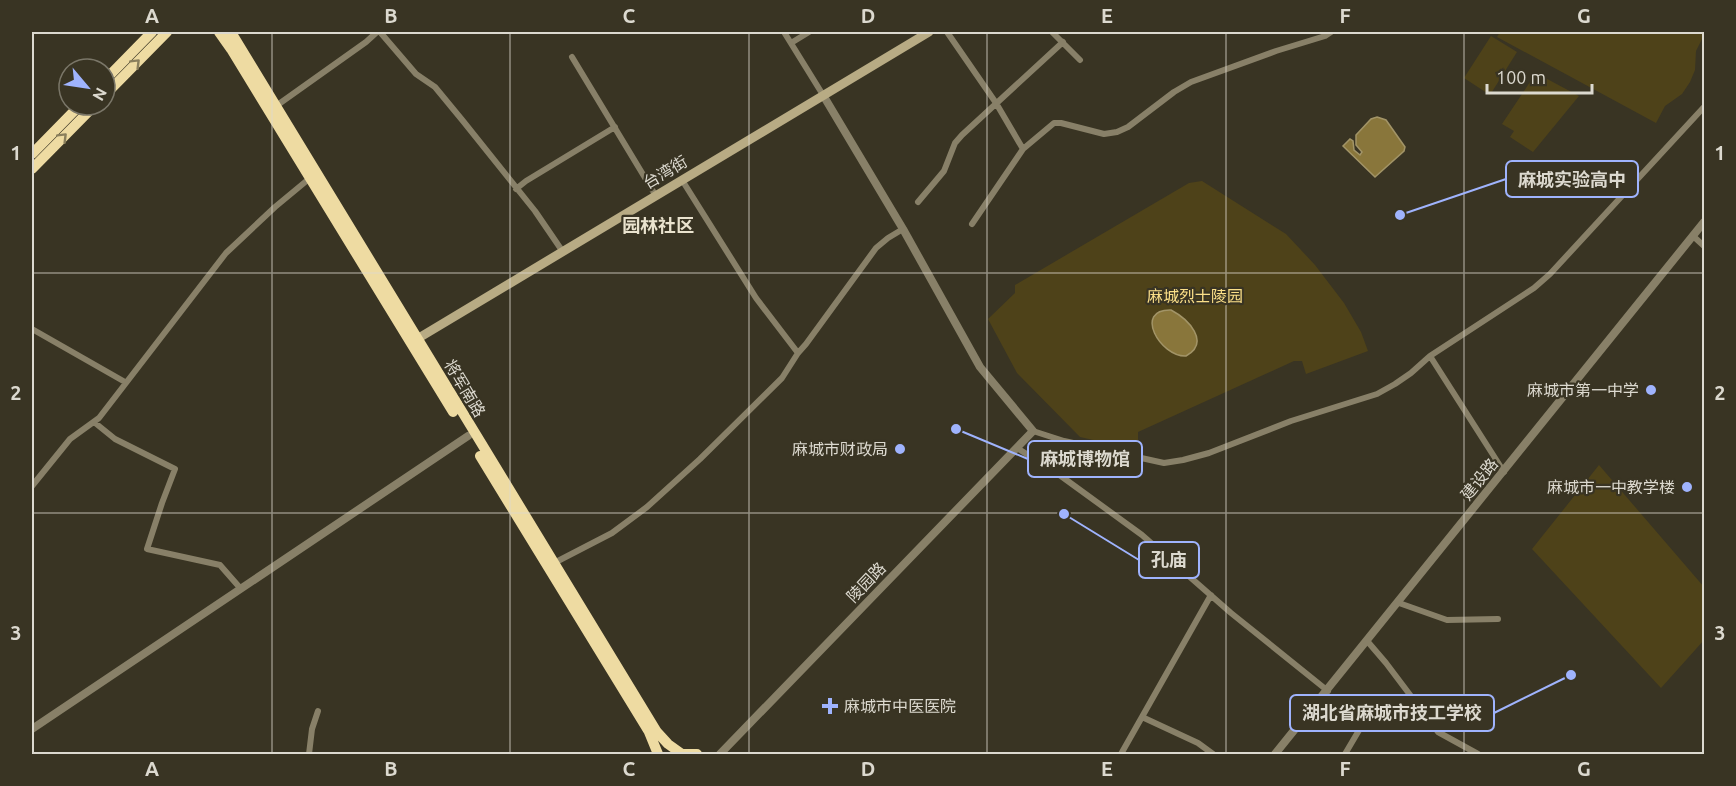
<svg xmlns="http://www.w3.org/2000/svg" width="1736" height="786" viewBox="0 0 1736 786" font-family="Ubuntu,'Noto Sans SC',sans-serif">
<rect width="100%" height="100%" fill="#393423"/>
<path fill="#4e4219" d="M1500 32H1698L1704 35 1696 51 1695 70 1690 82 1682 94 1665 106 1656 123 1497 37Z
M1491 36 1517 52 1490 95 1464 78Z
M1536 73 1579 96 1533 152 1510 137 1514 131 1502 124Z
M1202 181 1286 234 1315 265 1344 303 1361 332 1368 351 1306 374 1302 361H1294L1138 432V450L1080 437 1017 373 988 319 1015 293V285L1189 183Z
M1599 465 1704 587V640L1661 688 1532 549Z"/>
<path fill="#89763b" stroke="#a29467" stroke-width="1.5" d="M1377 117 1386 120 1405 147 1404 151 1375 177 1343 146 1350 139 1353 141 1354 150 1360 155 1362 152 1356 145V135L1371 119Z
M1171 310C1188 319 1211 342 1186 356 1160 357 1133 309 1171 310Z"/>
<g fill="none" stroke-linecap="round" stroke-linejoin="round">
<path stroke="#888068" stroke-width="6" d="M380 32 416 74 435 87 463 121 535 211 563 252
M784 32 823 95
M947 32 996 103 1023 149
M1052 32 1080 60
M791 43 809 32
M572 57 656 196
M276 106 366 42 377 32
M682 180 756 298 798 353
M516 189 526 181 615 127
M918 202 944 171 955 143 962 135 1063 42
M972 224 1023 149 1054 123H1061L1104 134 1117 132 1128 127 1174 92 1191 82 1276 51 1325 36 1331 32
M1693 236 1704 246
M32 329 125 382
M1430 356 1504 472
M94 422 115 439 175 469 162 503 147 549 220 565 241 589
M1033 431 1064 441 1164 463 1183 460 1209 453 1291 421 1377 394 1395 384 1411 373 1430 356 1534 288 1550 274 1704 107
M1017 448 1054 471 1142 535 1231 613 1328 691
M32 486 70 439 99 418 226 253 275 207 310 178
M554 563 612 533 647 507 700 459 782 378 798 353 806 344 876 248 888 238 903 229
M1399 603 1447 620 1498 619
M1368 642 1386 663 1438 732 1478 754
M1142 717 1198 743 1213 754
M309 754 312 729 318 711
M1121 754 1211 595
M1345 754 1368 715"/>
<path stroke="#888068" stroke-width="8" d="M32 729 468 436
M720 754 1033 431 980 367 903 229 823 95
M1275 754 1704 222"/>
<path stroke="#b8ab84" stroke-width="9" d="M417 339 929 32"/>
<path stroke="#eedba2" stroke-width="10" d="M219 32 231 49 453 412
M231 32 657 732 668 744 682 754
M105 80 152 32
M105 95 167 32
M32 154 80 105
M32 169 95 105
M480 456 649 732 658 754
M680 754H697"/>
</g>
<defs><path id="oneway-chevron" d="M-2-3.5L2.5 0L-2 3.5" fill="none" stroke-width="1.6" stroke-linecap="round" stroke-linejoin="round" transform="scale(1.5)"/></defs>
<g stroke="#8a7f5c">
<use href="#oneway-chevron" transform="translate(136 63) rotate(-45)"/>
<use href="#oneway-chevron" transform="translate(63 137) rotate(-45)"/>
</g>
<path fill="none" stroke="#dcd9cf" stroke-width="1.5" stroke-opacity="0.55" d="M272 32V754M510 32V754M749 32V754M987 32V754M1226 32V754M1464 32V754M32 273H1704M32 513H1704"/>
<g fill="#9fb3fd" stroke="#393423" stroke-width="2">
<circle cx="1651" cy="390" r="6"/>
<circle cx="900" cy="449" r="6"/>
<circle cx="1687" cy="487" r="6"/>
<path d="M827 697h6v6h6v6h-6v6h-6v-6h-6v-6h6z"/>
</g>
<g text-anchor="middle" stroke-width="4.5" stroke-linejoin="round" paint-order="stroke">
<g font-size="16" fill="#dcd9cf" stroke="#393423">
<text transform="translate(665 172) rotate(-31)" y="6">台湾街</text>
<text transform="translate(465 388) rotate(59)" y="6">将军南路</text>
<text transform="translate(1479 479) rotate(-51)" y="6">建设路</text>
<text transform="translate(866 582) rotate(-46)" y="6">陵园路</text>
</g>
<g font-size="16" fill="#fbdf88" stroke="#393423">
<text x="1195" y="302">麻城烈士陵园</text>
</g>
<g font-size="16" fill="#dcd9cf" stroke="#393423" text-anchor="end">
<text x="1639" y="396">麻城市第一中学</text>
<text x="888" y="455">麻城市财政局</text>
<text x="1675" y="493">麻城市一中教学楼</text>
<text x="844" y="712" text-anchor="start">麻城市中医医院</text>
</g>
<g font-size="18" font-weight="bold" fill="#eae3ce" stroke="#393423">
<text x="658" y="232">园林社区</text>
</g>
</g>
<path fill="none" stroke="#9fb3fd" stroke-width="2" d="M1400 215L1506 179M956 429L1028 459M1064 514L1139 560M1571 675L1494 713"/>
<g fill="#9fb3fd" stroke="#393423" stroke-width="2">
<circle cx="1400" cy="215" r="6"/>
<circle cx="956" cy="429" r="6"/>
<circle cx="1064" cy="514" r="6"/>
<circle cx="1571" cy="675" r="6"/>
</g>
<g fill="#393423" stroke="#9fb3fd" stroke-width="2">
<rect x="1506" y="161" width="132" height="36" rx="6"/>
<rect x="1028" y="441" width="114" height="36" rx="6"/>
<rect x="1139" y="542" width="60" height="36" rx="6"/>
<rect x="1290" y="695" width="204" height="36" rx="6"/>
</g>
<g font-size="18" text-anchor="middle" font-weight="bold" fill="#dcd9cf">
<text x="1572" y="186">麻城实验高中</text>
<text x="1085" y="465">麻城博物馆</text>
<text x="1169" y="566">孔庙</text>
<text x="1392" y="719">湖北省麻城市技工学校</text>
</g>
<rect width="1736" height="786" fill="none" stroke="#393423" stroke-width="66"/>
<g transform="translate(87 87) rotate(119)"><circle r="28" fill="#393423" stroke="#7a7668" stroke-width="1.5"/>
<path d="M0-4.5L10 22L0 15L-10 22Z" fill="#9fb3fd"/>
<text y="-9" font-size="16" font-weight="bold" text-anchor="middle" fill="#dcd9cf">N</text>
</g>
<path d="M1487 84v9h105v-9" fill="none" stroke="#dcd9cf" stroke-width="3"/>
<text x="1496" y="84" font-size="18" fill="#dcd9cf" stroke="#393423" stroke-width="4.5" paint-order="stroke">100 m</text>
<rect x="33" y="33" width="1670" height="720" fill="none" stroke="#dcd9cf" stroke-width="2"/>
<g font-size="20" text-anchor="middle" font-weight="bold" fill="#dcd9cf">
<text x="152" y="23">A</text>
<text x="391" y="23">B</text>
<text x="629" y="23">C</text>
<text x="868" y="23">D</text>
<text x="1107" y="23">E</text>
<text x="1345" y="23">F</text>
<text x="1584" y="23">G</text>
<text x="16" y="160">1</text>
<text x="1720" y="160">1</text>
<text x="16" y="400">2</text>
<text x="1720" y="400">2</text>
<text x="16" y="640">3</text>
<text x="1720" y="640">3</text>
<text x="152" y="776">A</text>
<text x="391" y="776">B</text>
<text x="629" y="776">C</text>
<text x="868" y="776">D</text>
<text x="1107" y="776">E</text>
<text x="1345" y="776">F</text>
<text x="1584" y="776">G</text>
</g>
</svg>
